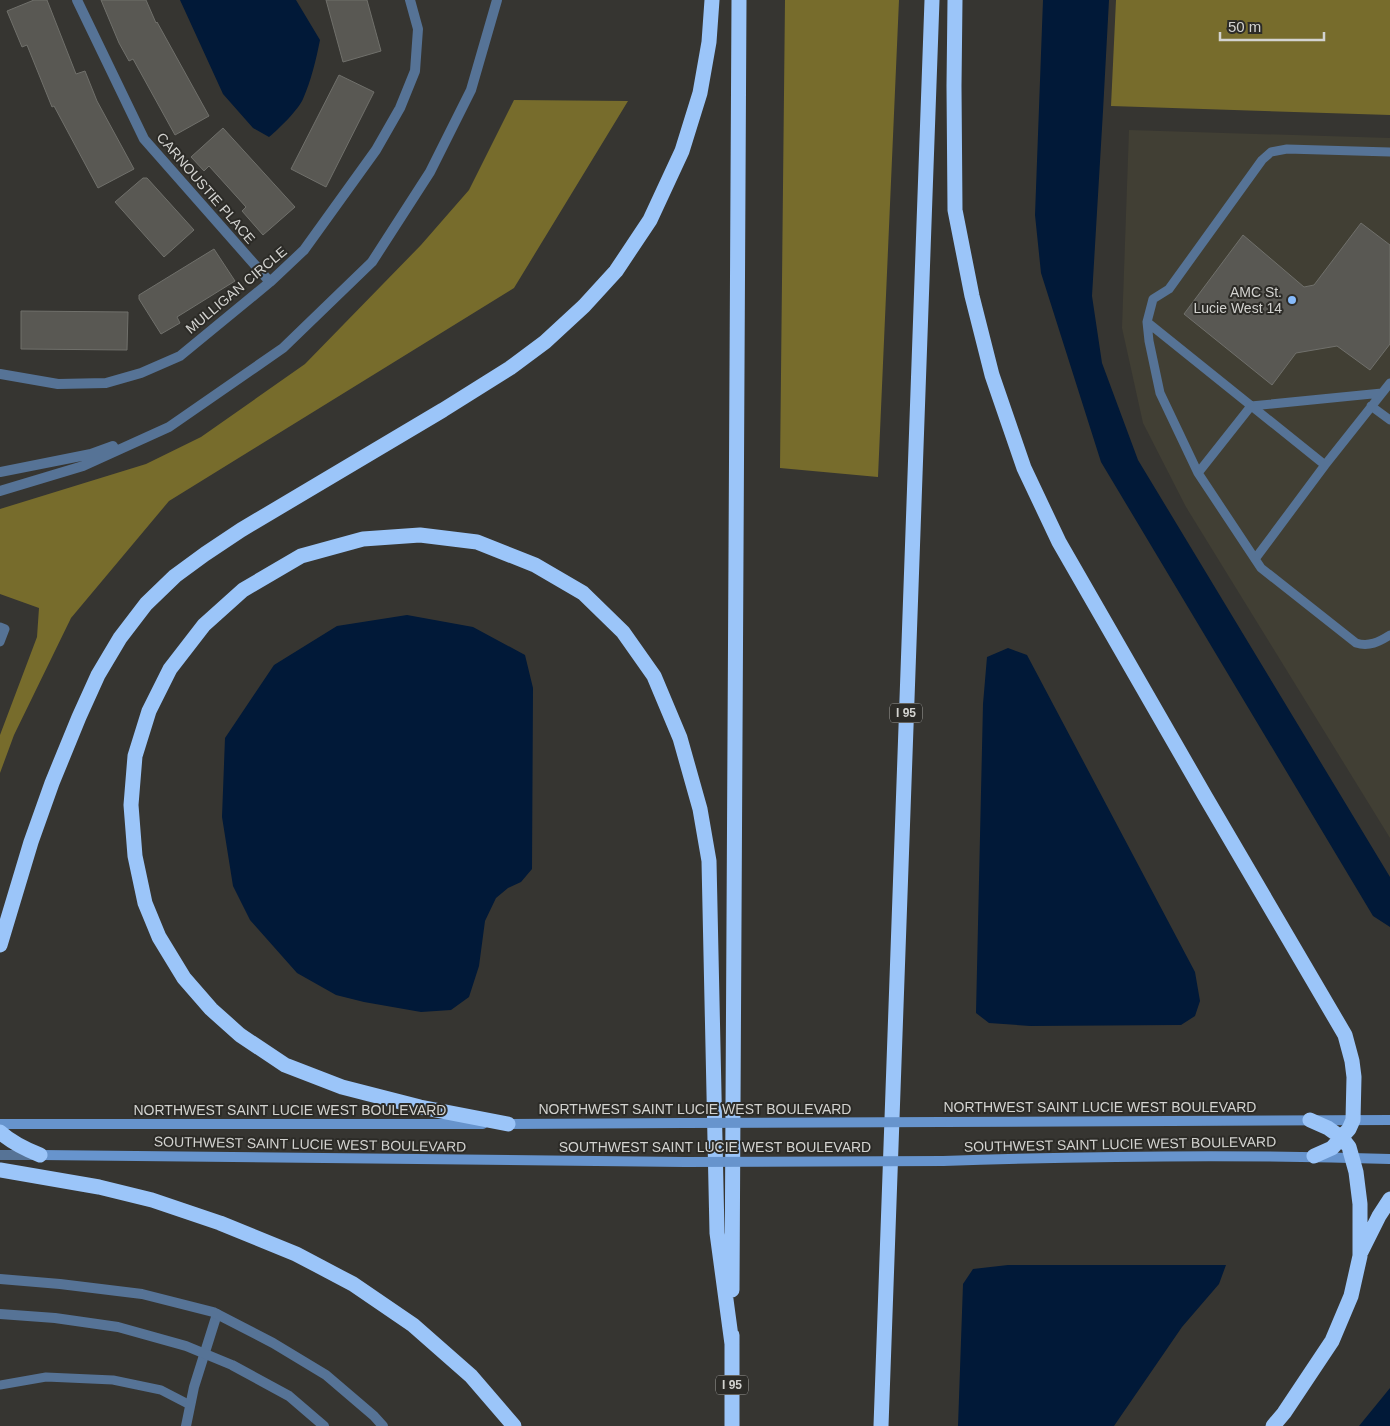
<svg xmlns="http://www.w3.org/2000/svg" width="1390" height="1426" viewBox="0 0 1390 1426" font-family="Arial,sans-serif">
<rect width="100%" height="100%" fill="#363531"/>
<path fill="#413f34" d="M1129 130 1390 138V838L1186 507 1143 423 1122 328Z"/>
<path fill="#776c2c" d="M785 0H899L878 477 780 468Z
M1116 0H1390V115L1111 106Z
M514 100 628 101 514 288 169 501 71 618 14 735 0 773V735L37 637 39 608 0 594V509L146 464 201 437 305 364 421 245 469 190Z"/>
<path fill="#011938" d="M180 0H296L320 40C316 60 311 81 303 99 298 110 279 129 269 137L253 128 223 94Z
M1043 0H1109L1103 111 1092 296 1102 363 1138 460 1390 877V927L1373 916 1101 462 1041 273 1035 215Z
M407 615 473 627 525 655 533 688 532 869 521 882 508 888 496 898 485 921 479 966 469 997 451 1010 421 1012 364 1002 336 995 297 973 250 920 233 886 222 817 225 738 274 665 337 626Z
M1008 648 1027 655 1195 972 1200 1001 1195 1016 1181 1025 1030 1026 989 1023 976 1013 983 704 987 657Z
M1008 1265H1226L1219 1284 1182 1327 1114 1426H958L963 1284 973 1269Z
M1390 1388V1426H1359Z"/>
<path fill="#595853" stroke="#70706b" d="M34 0H47L76 74 85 71 97 101 134 169 98 188 54 106 52 107 27 45 22 47 7 11Z
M101 0H146L156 23 157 22 209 116 175 135 133 59 129 61 119 43Z
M326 0H367L381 51 343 62Z
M339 75 374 92 326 187 291 169Z
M223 128 295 207 263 235 242 211 246 207 209 166 204 171 191 157Z
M143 178H147L194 230 164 257 115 202Z
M1361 223 1390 245V344L1370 370 1337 346 1296 353 1272 385 1184 314 1243 235 1304 287 1314 285Z
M214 249 235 281 177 317 180 323 161 334 139 299V295Z
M21 311 128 312 127 350 21 349Z"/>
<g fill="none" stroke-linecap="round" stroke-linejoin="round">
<path stroke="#567396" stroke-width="9" d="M1390 152 1287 149 1271 152 1262 160 1169 289 1153 299 1147 322 1149 341 1160 393 1198 473 1261 568 1356 643C1369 647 1379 642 1390 635
M1147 322 1325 465
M1371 406 1390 420
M1198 473 1251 406 1382 393
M1255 559 1325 465 1390 383
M0 627 5 629 0 642
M0 1385 46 1377 113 1380 161 1390 190 1405"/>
<path stroke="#567396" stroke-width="10" d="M77 0 144 139 270 282
M0 374 58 384 106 383 141 373 180 356 270 282 304 250 376 150 400 108 415 71 418 29 410 0
M186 1426 194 1387 217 1314"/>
<path stroke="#567396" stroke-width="10" d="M0 472 91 454 113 446
M0 491 83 466 169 427 283 348 372 262 430 172 471 90 497 0
M0 1155H34
M0 1279 60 1284 142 1294 213 1312 273 1343 326 1375 374 1416 383 1426
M0 1314 55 1318 118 1327 186 1346 232 1365 289 1396 324 1426"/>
<path stroke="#6794cd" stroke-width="10" d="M942 1122 1390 1120
M0 1124H483
M502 1124 684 1123
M40 1155 685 1162
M943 1161C1092 1156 1241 1154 1390 1159"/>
<path stroke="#9bc5f9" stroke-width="15" d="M955 0 954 86 955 210 972 296 992 375 1024 468 1059 542 1205 796 1345 1035 1352 1061 1354 1077 1353 1120 1349 1129 1332 1148 1314 1156
M0 945 31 842 52 783 79 717 98 675 120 638 146 604 175 576 205 554 241 530 443 410 510 368 545 342 584 306 616 271 650 220 682 151 700 93 709 42 712 0
M508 1124 420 1107 342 1087 285 1065 240 1035 211 1009 184 978 159 937 145 903 135 856 131 805 135 756 149 711 170 669 204 625 243 590 301 556 363 539 420 535 477 542 535 565 583 593 623 632 654 676 680 738 700 809 709 861 717 1233 732 1344
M0 1132C12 1143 25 1149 40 1155
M0 1170 99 1187 152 1200 220 1223 296 1254 353 1284 413 1325 471 1376 514 1426
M1361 1252 1379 1216 1390 1199
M732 1290 739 0
M732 1426V1335
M881 1426 932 0
M1273 1426 1284 1413 1332 1341 1351 1296 1360 1256V1204L1356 1172 1349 1147 1342 1138 1328 1128 1310 1120"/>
<path stroke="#6794cd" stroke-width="10" d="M684 1123 942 1122
M685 1162 943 1161"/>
</g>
<circle fill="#87bbfb" stroke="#2c2b27" stroke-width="2" cx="1292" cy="300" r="5"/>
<g text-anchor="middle" stroke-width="4" stroke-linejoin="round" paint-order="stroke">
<g fill="#2c2b27" stroke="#a1a19d" stroke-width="1">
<rect x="890" y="703.5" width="32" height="19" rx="4"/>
<rect x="716" y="1375.5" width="32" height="19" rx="4"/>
</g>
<g font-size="12" font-weight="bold" fill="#d3d3d0">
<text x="906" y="717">I 95</text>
<text x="732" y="1389">I 95</text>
</g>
<g font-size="14" fill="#d3d3d0" stroke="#2c2b27">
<text transform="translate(206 188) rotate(49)" y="5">CARNOUSTIE PLACE</text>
<text transform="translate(236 290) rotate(-40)" y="5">MULLIGAN CIRCLE</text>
<text x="1100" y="1112">NORTHWEST SAINT LUCIE WEST BOULEVARD</text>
<text x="695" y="1114">NORTHWEST SAINT LUCIE WEST BOULEVARD</text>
<text x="290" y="1115">NORTHWEST SAINT LUCIE WEST BOULEVARD</text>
<text transform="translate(310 1144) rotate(1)" y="5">SOUTHWEST SAINT LUCIE WEST BOULEVARD</text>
<text transform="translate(1120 1144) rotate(-1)" y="5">SOUTHWEST SAINT LUCIE WEST BOULEVARD</text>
<text x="715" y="1152">SOUTHWEST SAINT LUCIE WEST BOULEVARD</text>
</g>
<g font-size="14" fill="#d3d3d0" stroke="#2c2b27" text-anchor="end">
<text x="1282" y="297">AMC St.<tspan x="1282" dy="16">Lucie West 14</tspan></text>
</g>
</g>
<path d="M1220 32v8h104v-8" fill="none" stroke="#d3d3d0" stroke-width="2.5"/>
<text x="1228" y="32" font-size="15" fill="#d3d3d0" stroke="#2c2b27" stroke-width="4" paint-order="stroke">50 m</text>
</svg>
